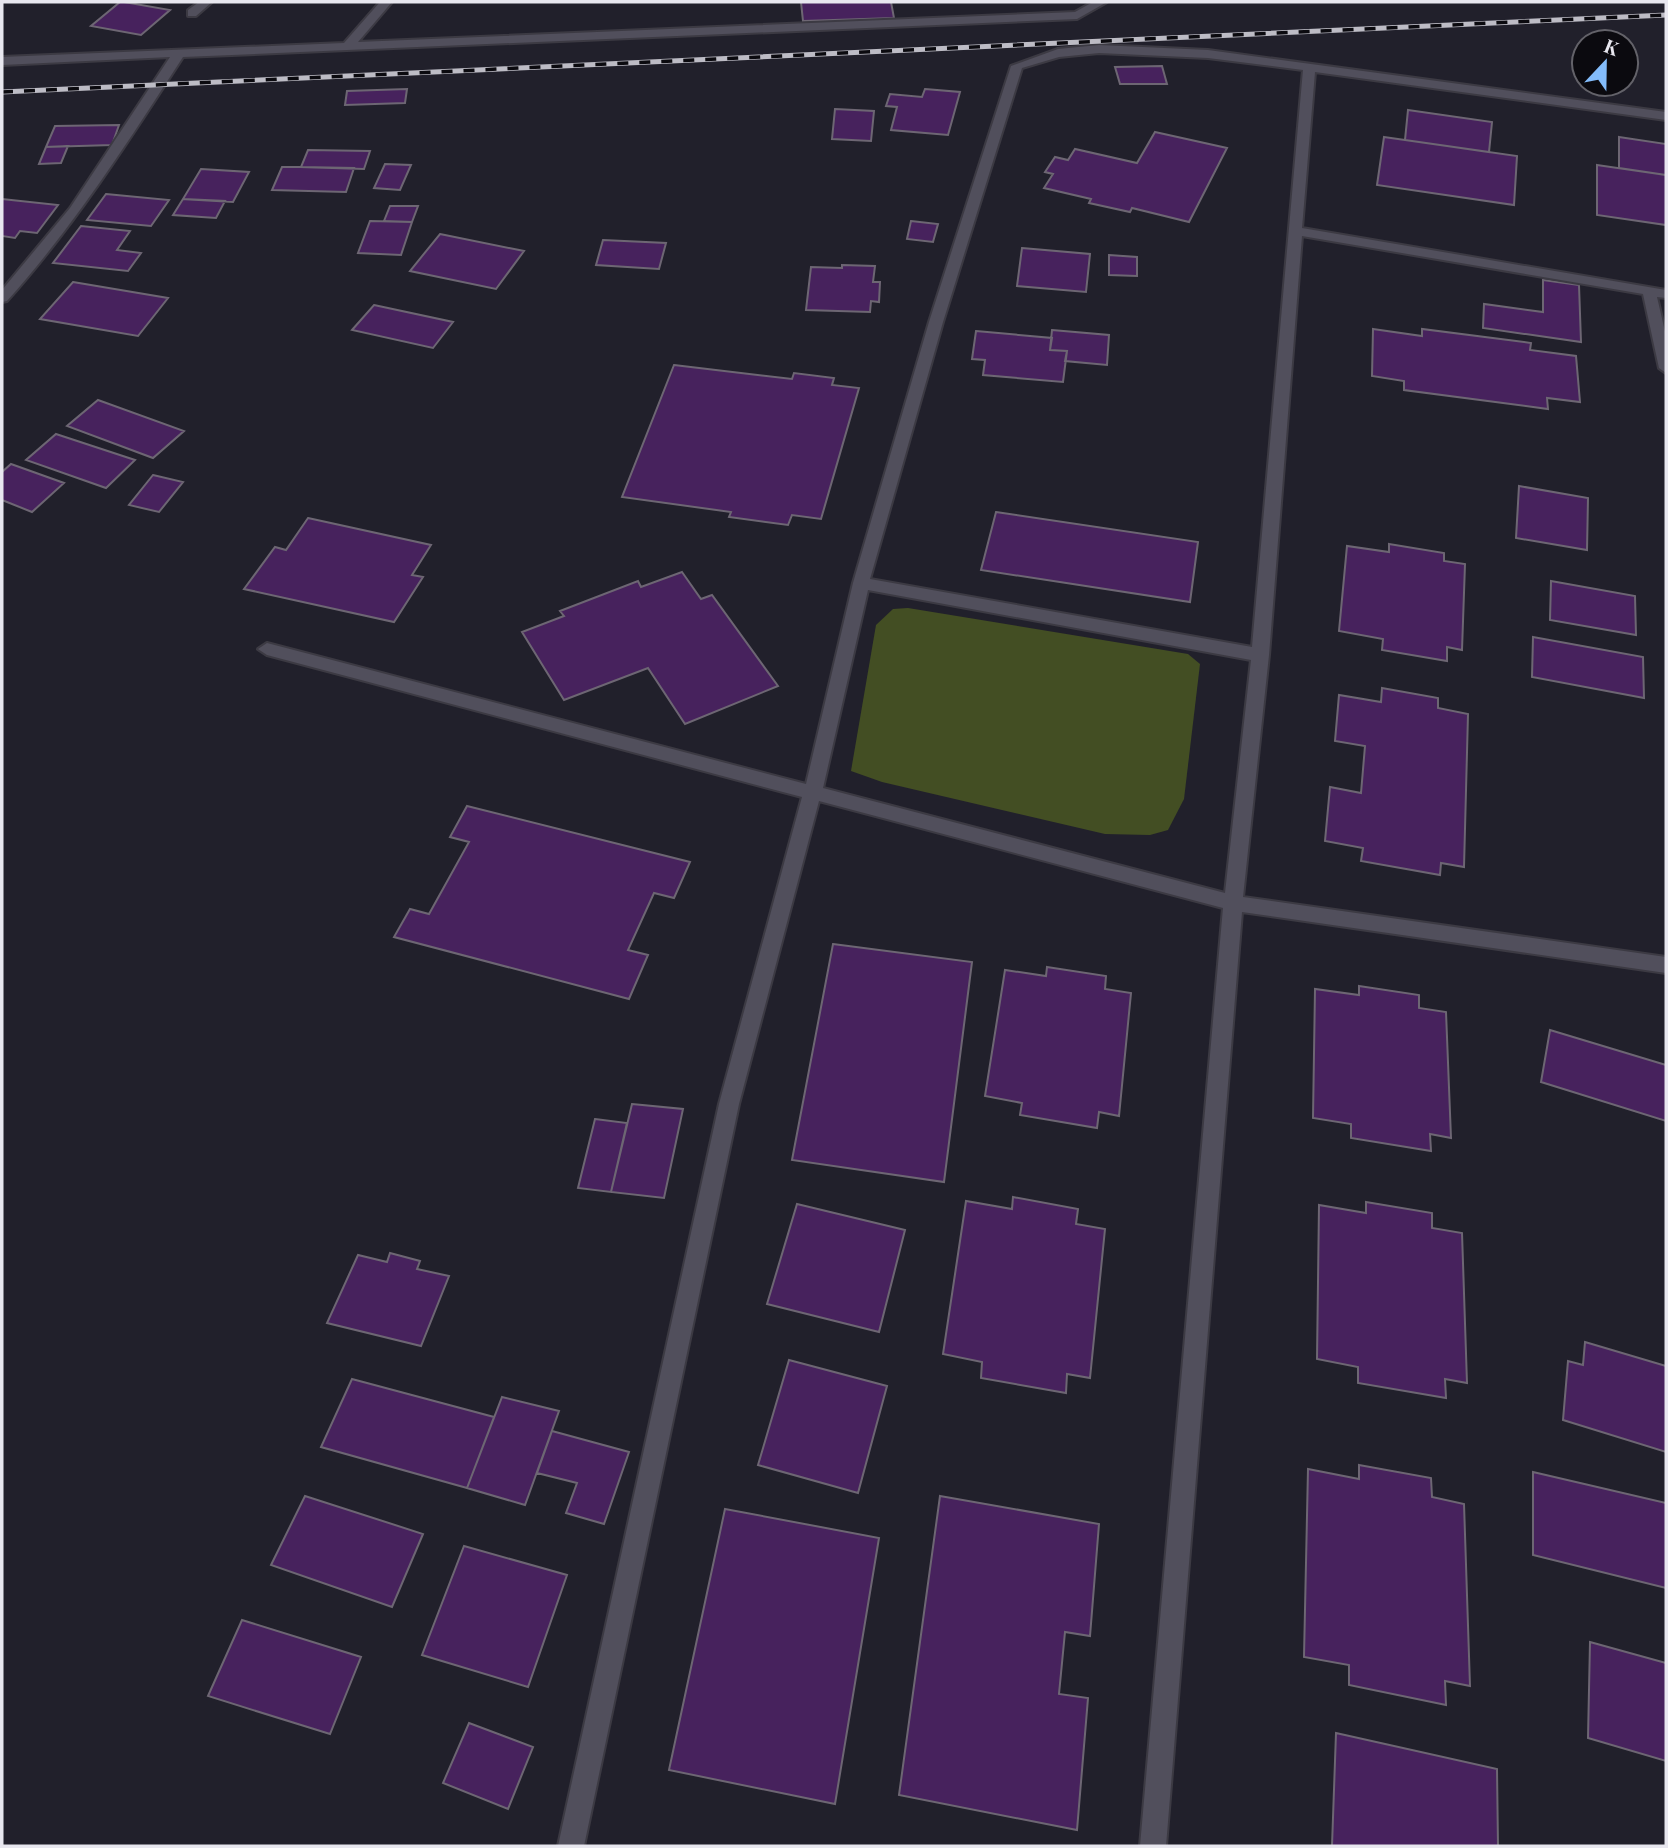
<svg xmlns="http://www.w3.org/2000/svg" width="1668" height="1848" viewBox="0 0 1668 1848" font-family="'Playfair Display',serif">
<rect width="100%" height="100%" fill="#21202b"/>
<path fill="#434e23" d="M908 608 1188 654 1200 664 1184 799 1168 830 1150 835 1105 834 882 782 851 771 876 625 893 609Z"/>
<path fill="#47225d" stroke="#6d6673" stroke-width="2" d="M120 2H124L170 10 141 35 91 26Z
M801 2H891L894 18 803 21Z
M1162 66 1167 84H1120L1115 67Z
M407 89 405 103 345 105 347 91Z
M925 89 960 92 948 135 891 130 897 107 886 106 890 94 922 97Z
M835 109 874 111 871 141 832 139Z
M1408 110 1492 122 1489 152 1405 140Z
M119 125 112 145 46 147 55 126Z
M1155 132 1227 148 1189 222 1132 208 1130 212 1089 203 1091 199 1044 188 1053 174 1045 172 1055 157 1068 160 1075 149 1137 163Z
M1384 137 1517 156 1514 205 1377 185Z
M1619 137 1666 144V175L1619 168Z
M68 146 61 163 39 164 46 147Z
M308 150 370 151 364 169 301 167Z
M385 164 411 165 400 190 374 188Z
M1597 165 1666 175V225L1597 215Z
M282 167H301L354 168 346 192 272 190Z
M201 169 249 172 233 202 183 199Z
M106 194 169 200 151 226 87 220Z
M2 199 58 205 37 233 20 231 15 238 2 236Z
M183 199 225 201 216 218 173 215Z
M390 206H418L412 222 384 221Z
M370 221 412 222 401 255 358 253Z
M911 221 938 224 933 242 907 239Z
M81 226 130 231 117 250 141 253 128 271 53 263Z
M440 234 524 251 496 289 410 271Z
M603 240 666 243 659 269 596 265Z
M1022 248 1090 254 1086 292 1017 286Z
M1109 255 1137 257V276L1109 275Z
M842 265 875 266 873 282H880L879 302 871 301 870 312 806 310 811 267 842 268Z
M1543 280 1579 285 1581 342 1483 328 1484 304 1543 312Z
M73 282 168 298 138 336 40 319Z
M374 305 453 322 433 348 352 330Z
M1373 329 1422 336V329L1531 343 1530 350 1576 356 1580 402 1547 398 1548 409 1404 390V381L1372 376Z
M1052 330 1109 335 1107 365 1065 361 1067 351 1050 350Z
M976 331 1052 338 1050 350 1067 351 1063 382 983 375 985 360 972 359Z
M674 365 792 379 794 373 834 378 832 385 859 388 821 519 792 515 788 525 729 517 731 512 622 497Z
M98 400 184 431 153 458 67 426Z
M56 434 135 460 106 488 26 460Z
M11 464 64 483 32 512 2 500V472Z
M153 475 183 482 159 512 129 505Z
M1519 486 1588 498 1587 550 1516 538Z
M996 512 1198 542 1190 602 981 570Z
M308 518 431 545 412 575 423 577 394 622 244 589 275 547 286 550Z
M1389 544 1444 553V561L1465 564 1462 650 1447 647V661L1382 650 1383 639 1339 631 1347 546 1389 552Z
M682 572 701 599 712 595 778 686 685 724 648 668 564 700 522 632 564 616 560 611 638 581 641 587Z
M1551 581 1635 596 1636 635 1550 620Z
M1533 637 1643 657 1644 698 1532 677Z
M1382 688 1438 698V708L1468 714 1464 867 1441 863 1440 875 1361 861 1363 848 1325 841 1330 787 1361 793 1365 746 1335 741 1339 695 1381 702Z
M467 806 690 862 674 898 654 893 628 950 648 955 629 999 394 937 410 909 429 914 469 842 450 837Z
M833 944 972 962 944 1182 792 1160Z
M1047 967 1106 976 1105 989 1131 993 1119 1116 1099 1112 1097 1128 1020 1115 1022 1103 985 1096 1005 970 1046 976Z
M1359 986 1419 995V1008L1446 1012 1451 1138 1430 1134 1431 1151 1351 1138V1124L1313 1118 1315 989 1359 995Z
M1550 1030 1666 1065V1121L1541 1082Z
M632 1104 683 1109 664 1198 611 1192Z
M595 1119 627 1123 611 1192 578 1188Z
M1013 1197 1078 1209 1076 1224 1105 1229 1090 1378 1067 1374 1066 1393 981 1378 982 1362 943 1354 966 1201 1012 1209Z
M1366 1202 1432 1213V1228L1462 1233 1467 1383 1445 1379 1446 1398 1358 1383V1367L1317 1359 1319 1205 1366 1213Z
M797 1204 905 1230 879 1332 767 1304Z
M390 1253 420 1261 417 1269 449 1276 421 1346 327 1323 358 1255 387 1262Z
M1585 1342 1666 1366V1452L1563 1420 1568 1361 1583 1365Z
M789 1360 887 1386 858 1493 758 1465Z
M352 1379 494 1417 467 1488 321 1447Z
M502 1397 559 1411 525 1505 467 1488Z
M552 1431 629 1452 604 1524 566 1513 577 1483 537 1473Z
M1359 1465 1431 1478 1432 1497 1464 1504 1470 1686 1445 1681 1446 1705 1349 1685V1665L1304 1657 1308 1469 1359 1479Z
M1533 1472 1666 1503V1588L1533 1555Z
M305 1496 423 1534 392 1607 271 1565Z
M940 1496 1099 1524 1090 1636 1065 1632 1059 1694 1088 1698 1077 1830 899 1795Z
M725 1509 879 1538 835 1804 669 1770Z
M464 1546 567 1575 528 1687 422 1655Z
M242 1620 361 1657 330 1734 208 1696Z
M1590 1642 1666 1663V1761L1588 1738Z
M469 1723 533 1747 508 1809 443 1783Z
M1336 1733 1497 1769 1498 1846H1332Z"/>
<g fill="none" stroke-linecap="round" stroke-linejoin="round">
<defs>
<path id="minor" d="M199 2H212L196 16H188V10Z
M380 2H392L358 42 1075 12 1093 2H1107L1077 19 183 57C128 142 74 226 7 301L2 302V290L70 208 170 57 2 65V57L344 43Z
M1099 45 1208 50 1666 112V120L1315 72 1302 228 1666 290V298L1657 297 1666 336V373L1659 368 1643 294 1302 236 1269 655 1243 897 1666 957V973L1242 912 1166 1846H1140L1223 908 819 801 739 1104 584 1846H558L719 1104 802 797 267 655 258 649 267 643 806 784 853 583 929 322 1011 66 1058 49ZM1099 53 1208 58 1303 70 1252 647 870 579 943 322 1022 68 1059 57ZM868 590 1251 660 1225 893 823 788Z"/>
</defs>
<use href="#minor" stroke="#3c3a43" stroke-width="4"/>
<use href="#minor" fill="#514f5c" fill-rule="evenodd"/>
<defs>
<path id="rail" d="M2 92 1666 15"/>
</defs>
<use href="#rail" stroke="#bdbcc5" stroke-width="5"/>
<use href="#rail" stroke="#0b0a0f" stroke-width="3.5" stroke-dasharray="11" stroke-linecap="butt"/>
</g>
<rect width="1668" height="1848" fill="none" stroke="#e8e7ef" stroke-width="7"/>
<g transform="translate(1605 63) rotate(22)"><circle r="33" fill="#0b0a0f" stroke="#636269" stroke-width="2"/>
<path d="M0-5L12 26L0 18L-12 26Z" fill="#83bcfb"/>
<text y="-10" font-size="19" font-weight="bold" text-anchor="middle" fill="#e8e7ef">K</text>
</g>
</svg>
